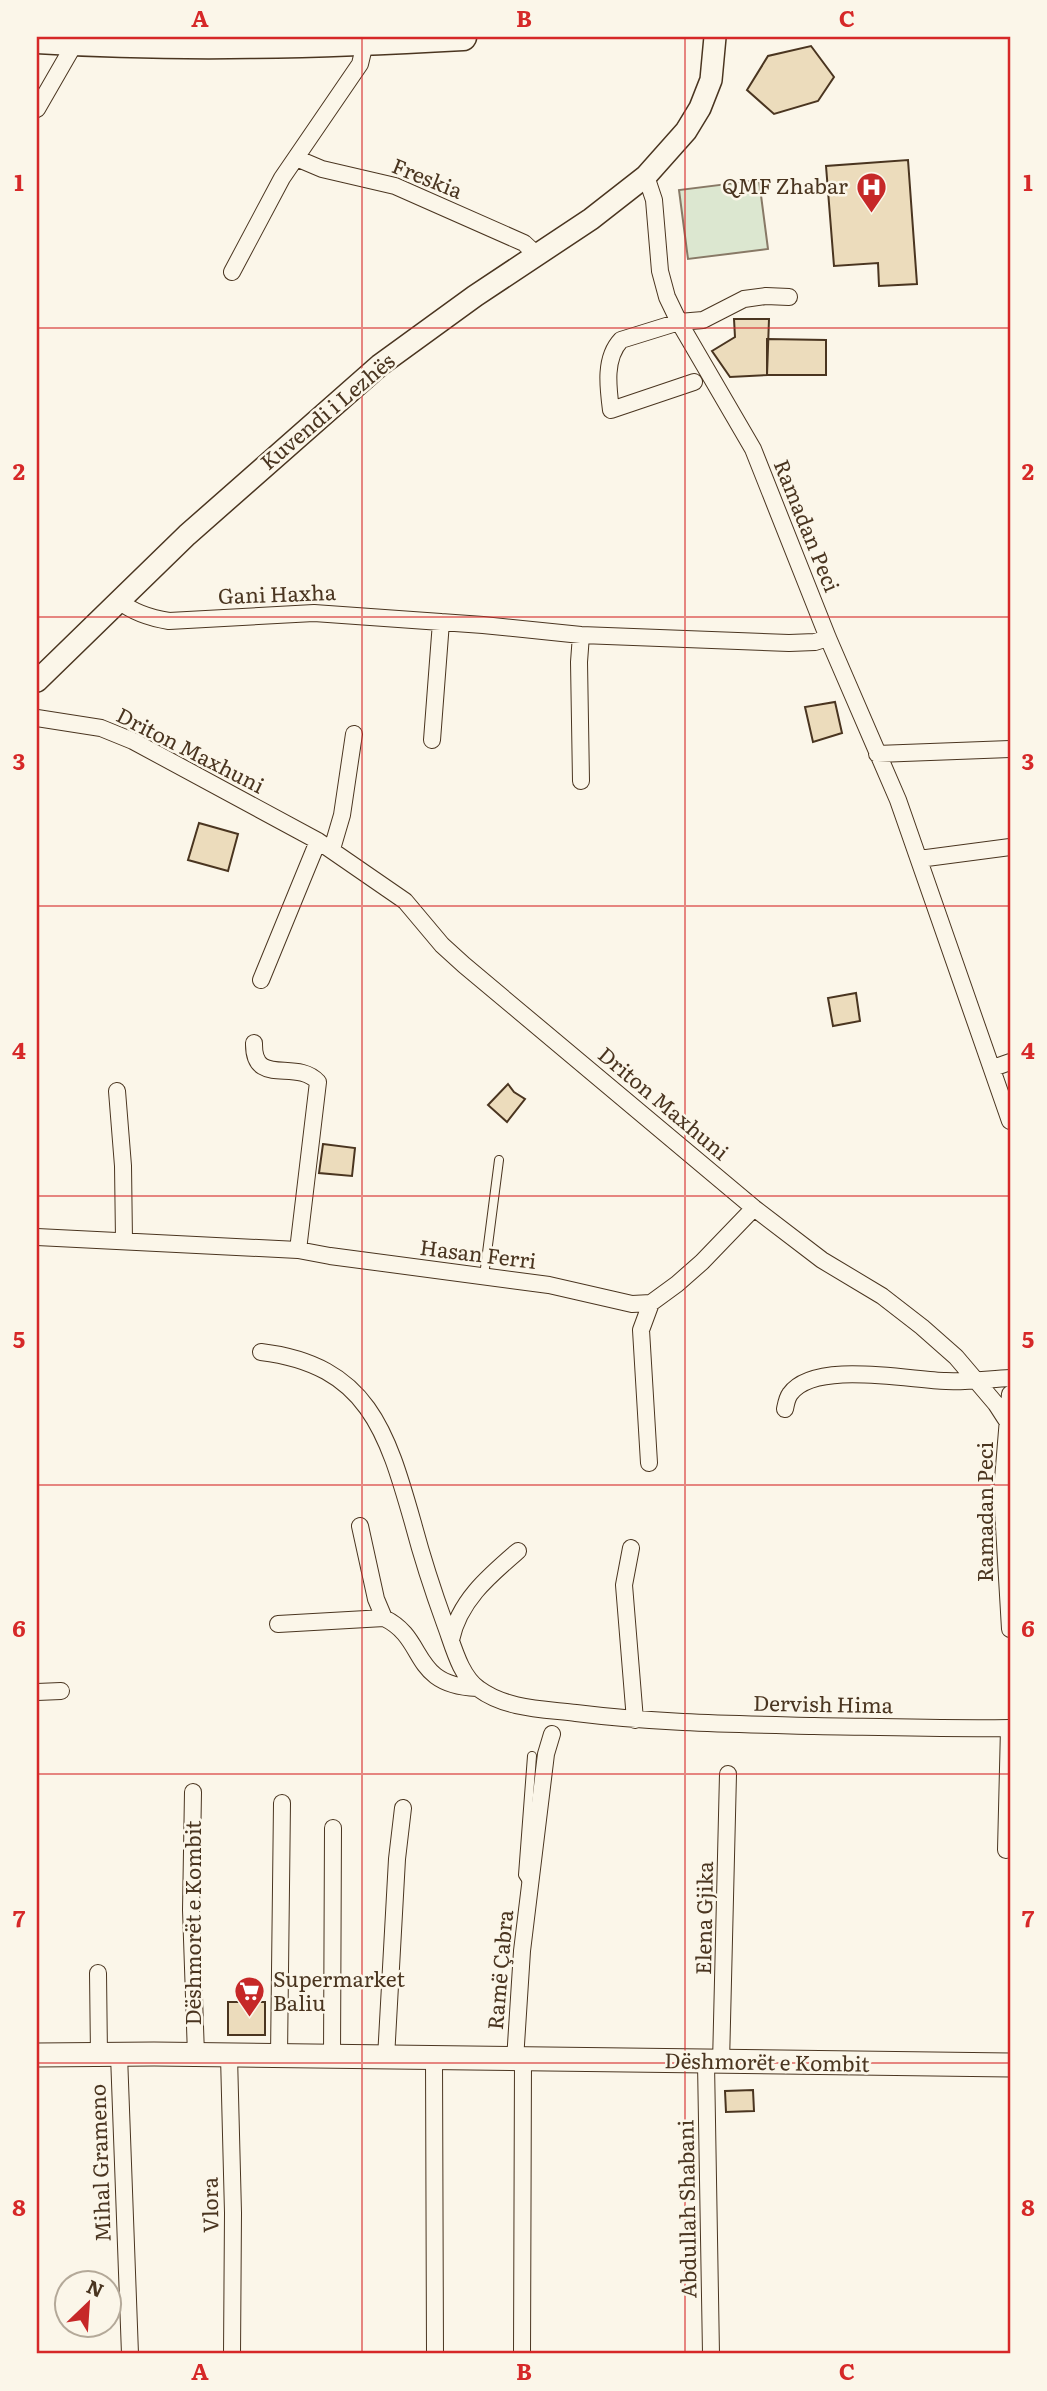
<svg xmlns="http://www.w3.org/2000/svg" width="1047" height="2391" viewBox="0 0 1047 2391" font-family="Literata,serif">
<rect width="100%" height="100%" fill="#fbf6e9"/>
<path fill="#dce7d0" stroke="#887966" stroke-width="2" d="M759 180 768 249 688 259 679 190Z"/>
<path fill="#ecdcbc" stroke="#4a3520" stroke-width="2" d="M811 46 834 77 818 101 774 114 747 90 768 56Z
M908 160 917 284 879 286 878 263 834 266 826 166Z
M734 319H769L767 375 730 377 712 351 735 337Z
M767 339 826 340V375H767Z
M835 702 842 733 813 742 805 707Z
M199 823 238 834 228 871 188 860Z
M856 993 860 1021 833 1026 828 998Z
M508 1084 514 1092 525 1099 507 1122 488 1105Z
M323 1144 355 1148 352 1176 319 1173Z
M228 2002H265V2035H228Z
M753 2090 754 2111 726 2112 725 2091Z"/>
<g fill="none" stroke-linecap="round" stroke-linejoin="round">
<defs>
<path id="service" d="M484 1276 499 1160
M528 1883 523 1875 532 1756"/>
<path id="minor" d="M37 109 75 43
M296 158 322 169 395 186 524 243 537 255
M646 176 654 200 660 271 667 297 679 322 753 449 828 638 898 800 1010 1121
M232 272 282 178 360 64 365 43
M694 382 611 410C608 387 604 358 621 340L679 322 703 320 744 299 766 296 789 297
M119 601C134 613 150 618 169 621L314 613 483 625 581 635 789 643 815 642 828 638
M37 718 101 728 133 741 318 841 405 901 442 945 464 965 754 1208 822 1260 882 1296 922 1327 956 1357 996 1404 1007 1421
M432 740 441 622
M877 754 1010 749
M581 781 579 662 581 635
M332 849 342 815 354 734
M919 859 1010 847
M261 980 318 841
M254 1043C253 1088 296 1058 318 1082L298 1250
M993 1068 1010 1062
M117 1091 123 1166 124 1240
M37 1237 298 1250 330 1256 549 1285 632 1304 651 1303 677 1284 702 1262 754 1208
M261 1352C368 1365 387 1432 413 1523 422 1557 433 1591 445 1624 453 1645 460 1676 479 1689 506 1709 544 1709 576 1713 655 1723 734 1724 814 1726 879 1727 945 1729 1010 1728
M1010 1394 1002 1492 1010 1629
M785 1409C786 1404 787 1398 790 1394 814 1360 908 1380 946 1381 967 1382 989 1379 1010 1378
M649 1463 641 1330 651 1303
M360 1526 376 1599 384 1618
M631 1548 624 1585 635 1720
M278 1624 384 1618C428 1639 409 1685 477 1688
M451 1640C459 1601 489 1576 518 1551
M37 1692 61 1691
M193 1792 191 1910 196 2055
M1006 1850 1009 1728
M98 1973 99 2055
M119 2055 130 2354
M229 2056 233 2213 232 2354
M279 2056 282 1803
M332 2057 333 1828
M386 2058 397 1859 403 1808
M434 2059 435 2354
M515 2060 522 1951 546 1754 552 1734
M706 2063 711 2354
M721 2063 728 1774
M522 2354 523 2060"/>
<path id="tertiary" d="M37 681 187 535 380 365 475 296 591 219 646 176 686 131 700 108 711 80 715 37"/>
<path id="secondary" d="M37 2055 154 2054 1010 2065"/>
<path id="primary" d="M37 40C179 49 321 45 463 37"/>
</defs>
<use href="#service" stroke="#4a3520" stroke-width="10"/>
<use href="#minor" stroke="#4a3520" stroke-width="18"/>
<use href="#tertiary" stroke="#4a3520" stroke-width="24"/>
<use href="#secondary" stroke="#4a3520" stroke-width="25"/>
<use href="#primary" stroke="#4a3520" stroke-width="29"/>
<use href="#service" stroke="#fbf6e9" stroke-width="8"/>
<use href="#minor" stroke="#fbf6e9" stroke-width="16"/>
<use href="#tertiary" stroke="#fbf6e9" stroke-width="21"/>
<use href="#secondary" stroke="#fbf6e9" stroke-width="23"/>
<use href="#primary" stroke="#fbf6e9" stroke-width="26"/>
</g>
<path fill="none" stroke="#d62828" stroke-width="2" stroke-opacity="0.55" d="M362 37V2354M685 37V2354M37 328H1010M37 617H1010M37 906H1010M37 1196H1010M37 1485H1010M37 1774H1010M37 2063H1010"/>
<defs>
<symbol id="hospital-pin" viewBox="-11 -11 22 30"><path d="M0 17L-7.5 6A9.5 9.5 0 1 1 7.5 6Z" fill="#c62828" stroke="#fbf6e9"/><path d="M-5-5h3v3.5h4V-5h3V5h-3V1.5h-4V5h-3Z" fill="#fff"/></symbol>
<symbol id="supermarket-pin" viewBox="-11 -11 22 30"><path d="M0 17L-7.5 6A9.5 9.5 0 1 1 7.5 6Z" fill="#c62828" stroke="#fbf6e9"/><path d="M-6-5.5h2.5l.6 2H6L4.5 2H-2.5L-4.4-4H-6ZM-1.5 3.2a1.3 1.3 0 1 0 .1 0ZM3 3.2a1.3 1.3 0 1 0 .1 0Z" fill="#fff"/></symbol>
</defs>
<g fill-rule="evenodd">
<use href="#hospital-pin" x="854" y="170" width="35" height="47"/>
<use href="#supermarket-pin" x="232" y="1974" width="35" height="47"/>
</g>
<g text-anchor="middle" stroke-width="5" stroke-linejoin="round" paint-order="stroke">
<g font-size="21" fill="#4a3520" stroke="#fbf6e9">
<text transform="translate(427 179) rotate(22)" y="7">Freskia</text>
<text transform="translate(328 412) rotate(-40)" y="7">Kuvendi i Lezhës</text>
<text transform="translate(806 526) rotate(68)" y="7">Ramadan Peci</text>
<text transform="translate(277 595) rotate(-2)" y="7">Gani Haxha</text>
<text transform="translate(190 751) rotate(27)" y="7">Driton Maxhuni</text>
<text transform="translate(663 1104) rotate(40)" y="7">Driton Maxhuni</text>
<text transform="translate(478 1255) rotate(7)" y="7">Hasan Ferri</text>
<text transform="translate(986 1512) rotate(-90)" y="7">Ramadan Peci</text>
<text transform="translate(823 1705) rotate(1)" y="7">Dervish Hima</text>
<text transform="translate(705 1918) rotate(-89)" y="7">Elena Gjika</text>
<text transform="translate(194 1923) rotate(-90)" y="7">Dëshmorët e Kombit</text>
<text transform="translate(501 1970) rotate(-85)" y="7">Ramë Çabra</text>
<text transform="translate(767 2063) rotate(1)" y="7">Dëshmorët e Kombit</text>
<text transform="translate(101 2163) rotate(-92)" y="7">Mihal Grameno</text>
<text transform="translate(211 2205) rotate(-91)" y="7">Vlora</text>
<text transform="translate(688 2209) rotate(-91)" y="7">Abdullah Shabani</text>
</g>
<g font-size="21" fill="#4a3520" stroke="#fbf6e9" text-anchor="end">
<text x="848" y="194">QMF Zhabar</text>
<text x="273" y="1987" text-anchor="start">Supermarket<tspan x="273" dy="24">Baliu</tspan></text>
</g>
</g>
<rect width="1047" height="2391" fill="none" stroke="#fbf6e9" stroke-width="77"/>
<g transform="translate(88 2304) rotate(25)"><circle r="33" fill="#fbf6e9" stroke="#b4a999" stroke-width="2"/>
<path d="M0-5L12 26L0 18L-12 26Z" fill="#c62828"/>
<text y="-10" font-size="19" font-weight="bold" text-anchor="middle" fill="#4a3520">N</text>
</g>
<rect x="38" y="38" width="971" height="2314" fill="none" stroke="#d62828" stroke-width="2.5"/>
<g font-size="23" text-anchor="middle" font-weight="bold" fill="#d62828">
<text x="200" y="27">A</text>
<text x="524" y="27">B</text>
<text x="847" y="27">C</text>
<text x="19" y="191">1</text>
<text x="1028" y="191">1</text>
<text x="19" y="480">2</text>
<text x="1028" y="480">2</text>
<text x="19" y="770">3</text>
<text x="1028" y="770">3</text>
<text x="19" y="1059">4</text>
<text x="1028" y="1059">4</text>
<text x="19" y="1348">5</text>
<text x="1028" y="1348">5</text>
<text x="19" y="1637">6</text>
<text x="1028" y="1637">6</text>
<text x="19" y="1927">7</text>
<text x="1028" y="1927">7</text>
<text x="19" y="2216">8</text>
<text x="1028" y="2216">8</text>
<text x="200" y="2380">A</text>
<text x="524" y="2380">B</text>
<text x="847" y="2380">C</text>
</g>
</svg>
